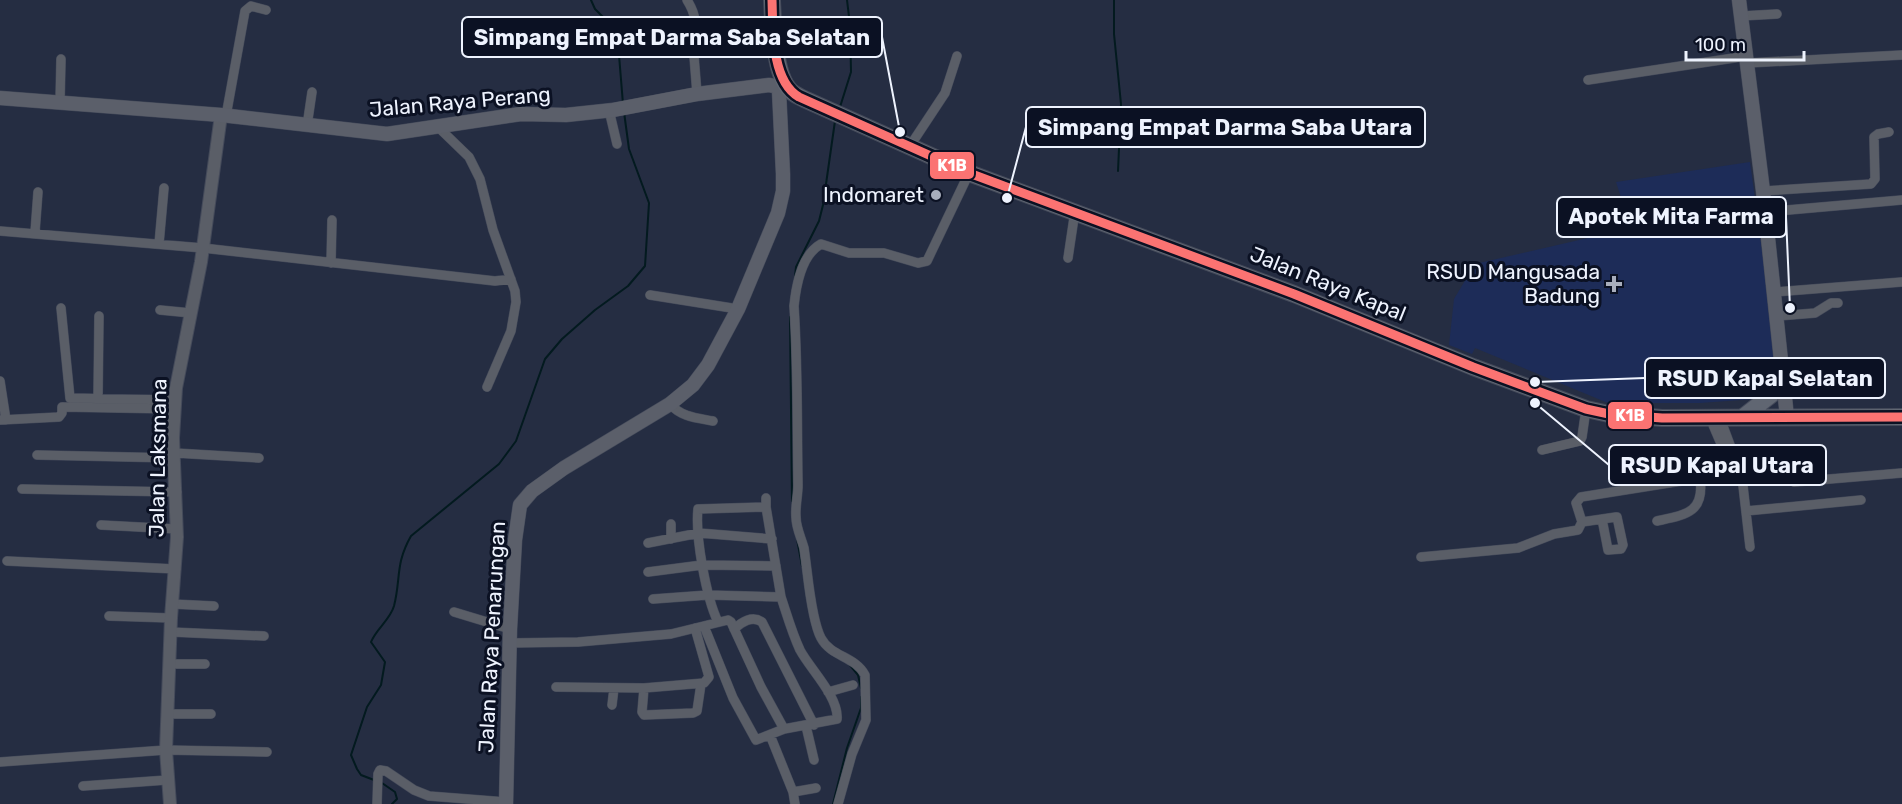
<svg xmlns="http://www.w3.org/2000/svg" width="1902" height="804" viewBox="0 0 1902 804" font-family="Rubik,sans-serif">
<rect width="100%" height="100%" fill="#252d42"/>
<path fill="#1d2c58" d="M1750 162 1779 376 1755 399 1700 403H1608L1475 348 1472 354 1449 345 1454 299 1475 264 1631 228 1616 182Z"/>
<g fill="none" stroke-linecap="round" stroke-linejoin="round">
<path stroke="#031a1f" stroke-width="2" d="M591 0 595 9 622 36 624 46 619 55 623 104
M1114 0V34L1121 104 1118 171
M840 107 851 72 850 25 847 0
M795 276 796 267 819 221 823 205 835 121
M790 317 792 501
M797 539 802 566
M849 664 858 675 861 688
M374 780 361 775 357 769 351 755 367 707 381 685 385 662 371 642C376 629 390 620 394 606 401 579 395 564 411 536L499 464 516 441 545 359 562 339 595 310 628 286 645 266 649 203 629 149 624 112
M382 783 395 792 397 799 392 804
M833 804 847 748 861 708V697"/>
<defs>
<path id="minor" d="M687 0C701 22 693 33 694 56 695 68 696 81 697 94
M1741 16 1777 14
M1748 63 1902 55
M1588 80 1747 56
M60 102 61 59
M609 110 617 144
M226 116 245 11 251 6 266 10
M307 126 312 92
M438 127 469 157 480 179 493 230 515 291 516 302 511 331 487 387
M910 146 945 93 957 56
M1763 191 1871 184 1875 179 1874 137 1878 134 1889 132
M1765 212 1902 200
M0 231 203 248 495 281 511 279
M35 232 38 192
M159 244 164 188
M1068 258 1075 211
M331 263 332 220
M1774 292 1902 282
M650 295 738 309
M61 308 70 398 176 400
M160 310 191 313
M1777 316 1815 313 1831 303H1838
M0 381 6 420
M98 398 99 316
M670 404C681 417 697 418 713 421
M1720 418 1742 477 1750 547
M0 420 59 417 62 413V407L175 409
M1542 450 1580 441 1582 437 1586 409
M175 453 259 458
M37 455 175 458
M1794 482 1902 473
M22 489 177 492
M766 498V507L781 597
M1746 511 1861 500
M1657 521C1685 515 1705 513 1700 478
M1582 522 1616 517H1617L1623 545 1621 549 1608 550 1602 519
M671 524V539
M101 525 177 529
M648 543 699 533 772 539
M1421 557 1518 548 1554 534 1578 530 1582 522 1576 503 1581 497 1700 478 1727 468 1728 460 1710 418
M7 561 176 569
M648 572 702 565 776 566
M653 599 708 595 781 597C787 615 792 633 800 650 810 669 839 697 837 719L784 729 756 740 733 698 704 626
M172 604 214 606
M454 612 510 629
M109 616 171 618
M718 622C706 597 695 536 698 509L766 507
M734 629C742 622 752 615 762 622L814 725
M171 632 264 636
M510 643 578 642 671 634 728 620 731 622 761 687 784 729
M170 664H205
M556 687 644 688 704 683 709 677 695 628
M644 688 642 712 644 715 693 713 697 711 701 684
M828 692 853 685
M612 705 614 688
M168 714H211
M806 726 814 760
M770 735 793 792 795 804
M0 762 166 750 267 752
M83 786 167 780
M793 792 816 788
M377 804 378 774 380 770 386 771 414 790 429 796 506 802
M838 804 852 754 866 720 865 675C855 656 831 657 821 638 813 623 809 588 807 571 806 563 805 555 804 548 801 537 796 528 796 517 795 507 798 496 798 485 797 426 798 366 794 306 796 286 801 255 821 244L849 253H884L918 263 927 261 969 173"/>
<path id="tertiary" d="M170 804 166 750 171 618 177 537 173 438 176 388 201 262 221 115"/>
<path id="secondary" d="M1739 0 1763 191 1787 417
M0 98 221 115 387 134 521 114 566 115 613 110 697 94 769 85 780 87
M506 804 510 629 515 540 520 505 532 491 564 468 670 404 693 385 708 365 738 309 778 213 783 191V174L779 91 785 83"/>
<path id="trunk" d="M772 0C773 23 774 70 788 88 791 93 798 96 804 99L969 173 1294 294 1473 367 1586 409 1609 414 1662 418 1902 417
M1743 417 1771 395 1783 378"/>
</defs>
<use href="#minor" stroke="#444a5a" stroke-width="10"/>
<use href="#tertiary" stroke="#444a5a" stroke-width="14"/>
<use href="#secondary" stroke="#444a5a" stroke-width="15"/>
<use href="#trunk" stroke="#444a5a" stroke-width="18"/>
<use href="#minor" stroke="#5a5e67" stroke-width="9"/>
<use href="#tertiary" stroke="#5a5e67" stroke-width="12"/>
<use href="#secondary" stroke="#5b5f6a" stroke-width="14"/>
<use href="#trunk" stroke="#606672" stroke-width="16"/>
<defs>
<path id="bus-1" d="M772 0C773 28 771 81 799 97L969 173 1294 294 1473 367 1586 409 1609 414 1662 418 1902 417"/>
</defs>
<use href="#bus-1" stroke="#0b1123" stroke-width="14"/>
<use href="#bus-1" stroke="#fb7372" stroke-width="9"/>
</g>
<g fill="#a8aebc" stroke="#0b1123" stroke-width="2">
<circle cx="936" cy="195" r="6"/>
<path d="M1611 275h6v6h6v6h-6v6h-6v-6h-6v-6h6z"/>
</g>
<g text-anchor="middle" stroke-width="6" stroke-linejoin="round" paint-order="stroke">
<g font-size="21" fill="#eef3fe" stroke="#0b1123">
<text transform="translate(460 102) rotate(-5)" y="7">Jalan Raya Perang</text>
<text transform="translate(1328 284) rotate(22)" y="7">Jalan Raya Kapal</text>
<text transform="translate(158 458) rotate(-89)" y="7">Jalan Laksmana</text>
<text transform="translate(492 637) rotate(-87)" y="7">Jalan Raya Penarungan</text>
</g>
<g font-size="21" fill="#eef3fe" stroke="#0b1123" text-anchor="end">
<text x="924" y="202">Indomaret</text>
<text x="1600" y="279">RSUD Mangusada<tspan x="1600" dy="24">Badung</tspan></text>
</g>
</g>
<path fill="none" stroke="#eef3fe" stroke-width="2" d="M900 132L882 37M1007 198L1026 127M1790 308L1786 217M1535 382L1645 378M1535 403L1609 465"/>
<g fill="#eef3fe" stroke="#0b1123" stroke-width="2">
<circle cx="900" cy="132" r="6"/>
<circle cx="1007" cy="198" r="6"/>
<circle cx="1790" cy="308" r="6"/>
<circle cx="1535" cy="382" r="6"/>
<circle cx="1535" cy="403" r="6"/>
</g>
<g fill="#0b1123" stroke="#eef3fe" stroke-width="2">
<rect x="462" y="17" width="420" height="40" rx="6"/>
<rect x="1026" y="107" width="399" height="40" rx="6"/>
<rect x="1557" y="197" width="229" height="40" rx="6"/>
<rect x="1645" y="358" width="240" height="40" rx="6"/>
<rect x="1609" y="445" width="217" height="40" rx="6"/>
</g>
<g font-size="22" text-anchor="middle" font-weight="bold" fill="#eef3fe">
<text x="672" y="45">Simpang Empat Darma Saba Selatan</text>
<text x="1225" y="135">Simpang Empat Darma Saba Utara</text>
<text x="1671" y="224">Apotek Mita Farma</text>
<text x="1765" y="386">RSUD Kapal Selatan</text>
<text x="1717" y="473">RSUD Kapal Utara</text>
</g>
<g stroke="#0b1123" stroke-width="2">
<rect x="929" y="151" width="46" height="29" rx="6" fill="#fb7372"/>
<rect x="1607" y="401" width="46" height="29" rx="6" fill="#fb7372"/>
</g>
<g font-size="16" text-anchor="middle" font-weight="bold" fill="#fff">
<text x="952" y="171">K1B</text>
<text x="1630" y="421">K1B</text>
</g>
<path d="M1686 51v9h118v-9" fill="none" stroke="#eef3fe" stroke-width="3"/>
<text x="1695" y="51" font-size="18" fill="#eef3fe" stroke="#0b1123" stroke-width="4.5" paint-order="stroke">100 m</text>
</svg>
